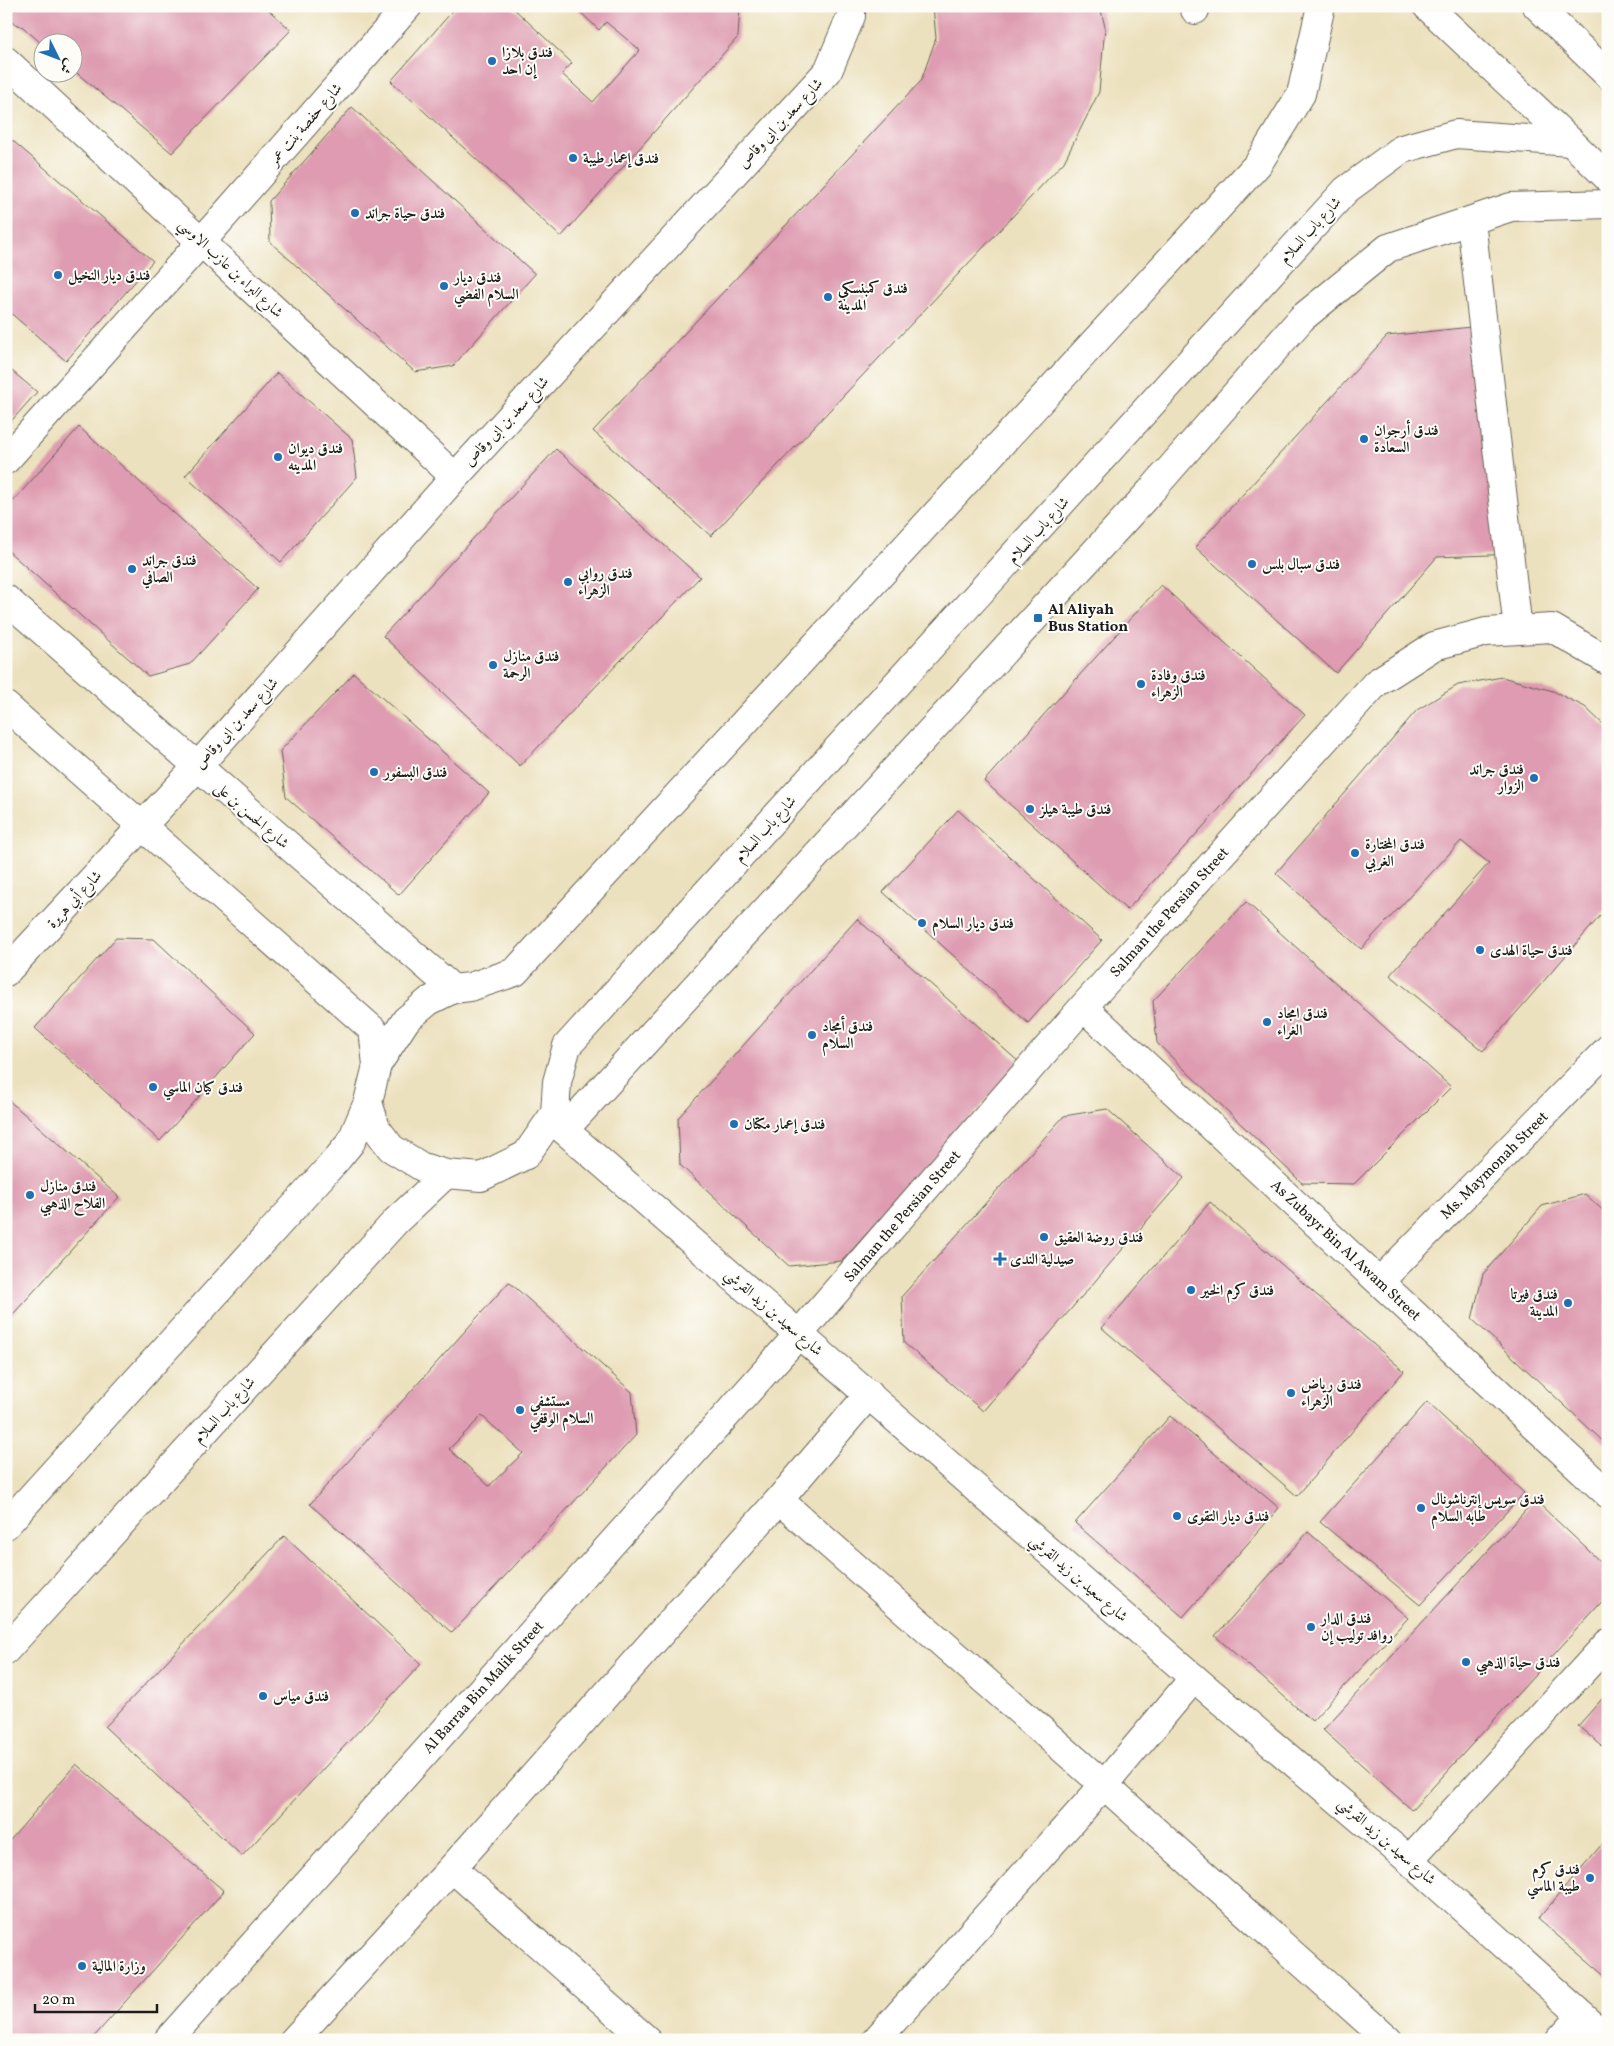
<svg xmlns="http://www.w3.org/2000/svg" width="1614" height="2046" viewBox="0 0 1614 2046" font-family="Vollkorn,Amiri,serif">
<rect width="100%" height="100%" fill="#fdfcf7"/>
<filter id="ink" filterUnits="userSpaceOnUse"><feTurbulence type="fractalNoise" baseFrequency=".02" numOctaves="2"/><feDisplacementMap in="SourceGraphic" scale="10" xChannelSelector="R" yChannelSelector="G"/><feConvolveMatrix kernelMatrix="1 2 1 2 8 2 1 2 1" color-interpolation-filters="sRGB"/></filter>
<filter id="wash" filterUnits="userSpaceOnUse"><feTurbulence type="fractalNoise" baseFrequency=".0096" numOctaves="4" result="noise"/><feDisplacementMap in="SourceGraphic" scale="20" xChannelSelector="R" yChannelSelector="G"/><feGaussianBlur stdDeviation="1.12" result="paint"/><feColorMatrix in="noise" values="0 0 0 0 0 0 0 0 0 0 0 0 0 0 0 0 0 1.4 0 .05"/><feComposite in="paint" operator="in"/></filter>
<g filter="url(#wash)">
<rect width="100%" height="100%" fill="#ece1be"/>
<g id="blocks">
<path fill="#de9bb1" fill-rule="evenodd" d="M6 6H264L291 30 172 153 72 69V42L42 44 23 27 6 20Z
M457 6H511L572 63 562 74 593 102 640 50 606 22 599 30 574 6H740L738 37 561 237 391 81Z
M933 6H1100L1105 27 1099 92 1064 162 711 536 593 431 921 81 936 38Z
M352 107 535 274 453 366 415 372 270 242 269 201Z
M6 135 153 261 66 361 6 309Z
M1490 325 1515 554 1437 557 1336 673 1195 547 1387 336Z
M6 366 37 392 6 427Z
M277 373 352 439 357 477 281 562 185 476Z
M79 427 258 589 190 664 148 676 6 549V509Z
M556 449 700 577 520 766 383 636Z
M1161 585 1305 715 1127 910 984 781Z
M354 673 489 793 399 895 286 797 280 751Z
M1502 677 1553 691 1585 707 1608 729V907L1483 1051 1390 975 1489 863 1461 841 1361 949 1276 873 1417 710 1458 685Z
M958 810 1102 940 1028 1023 883 892Z
M1246 902 1451 1087 1354 1184 1302 1183 1157 1043 1153 1001Z
M857 919 1020 1063 842 1261 789 1266 680 1165 678 1118Z
M116 938 154 939 255 1033 160 1141 35 1028Z
M6 1098 119 1197 6 1322Z
M1107 1109 1184 1178 983 1411 904 1343 902 1296 1064 1116Z
M1585 1194 1608 1215V1446L1472 1319 1483 1274 1542 1206Z
M1210 1202 1404 1371 1297 1496 1102 1328Z
M509 1282 632 1392 636 1435 452 1633 310 1504ZM482 1416 523 1453 489 1486 449 1449Z
M1427 1402 1524 1493 1420 1605 1320 1522Z
M1170 1416 1279 1508 1183 1617 1075 1523Z
M1535 1500 1608 1569V1595L1412 1810 1323 1730Z
M1308 1532 1408 1618 1312 1721 1215 1636Z
M284 1536 421 1664 242 1856 105 1727Z
M1608 1692V1751L1578 1726Z
M76 1764 224 1891 91 2040H6V1845Z
M1608 1837V1979L1538 1919Z"/>
</g>
</g>
<g filter="url(#ink)">
<use href="#blocks" fill-opacity="0" stroke="#656155" stroke-width="1"/>
<g fill="none" stroke-linecap="round" stroke-linejoin="round">
<defs>
<path id="pedestrian" d="M1195 6V10
M1471 221 1518 630
M6 460 202 241
M564 1130 1150 492 1302 318 1388 248 1511 207 1608 204
M779 1500 1104 1785 1388 2040
M1409 1860 1608 1643
M452 1868 647 2040
M294 2040 452 1868 779 1500 869 1394
M876 2040 1104 1785 1194 1678
M1560 2040 1582 2016"/>
<path id="minor" d="M1321 6 1301 94 1258 164 515 972 470 987 453 989 429 1001 406 1020 377 1065 368 1102 376 1128 391 1148 422 1167 446 1174 481 1177 526 1155 555 1113 557 1082 567 1046 1346 190 1402 149 1456 134 1571 142
M6 61 455 477
M202 241 408 6
M6 599 453 989
M6 706 373 1030 377 1065
M6 972 197 767 455 477 828 71 851 16V6
M1083 1007 1608 1494
M1380 1281 1608 1049
M6 1525 338 1158 351 1142 368 1102
M6 1650 396 1221 446 1174
M168 2040 799 1334 1083 1007 1376 683 1434 646 1486 632 1552 628 1608 661"/>
<path id="tertiary" d="M1427 6 1571 142
M555 1113 564 1130 1194 1678 1409 1860 1608 2039"/>
<path id="secondary" d="M1571 142 1608 178"/>
<path id="trunk" d="M1537 6 1608 75"/>
</defs>
<use href="#pedestrian" stroke="#656155" stroke-width="30"/>
<use href="#minor" stroke="#656155" stroke-width="30"/>
<use href="#tertiary" stroke="#656155" stroke-width="30"/>
<use href="#secondary" stroke="#656155" stroke-width="30"/>
<use href="#trunk" stroke="#656155" stroke-width="30"/>
<use href="#pedestrian" stroke="#fff" stroke-width="28"/>
<use href="#minor" stroke="#fff" stroke-width="28"/>
<use href="#tertiary" stroke="#fff" stroke-width="28"/>
<use href="#secondary" stroke="#fff" stroke-width="28"/>
<use href="#trunk" stroke="#fff" stroke-width="28"/>
</g>
</g>
<g fill="#1f6fb2" stroke="#fdfcf7" stroke-width="2">
<circle cx="492" cy="61" r="5"/>
<circle cx="573" cy="158" r="5"/>
<circle cx="355" cy="213" r="5"/>
<circle cx="58" cy="275" r="5"/>
<circle cx="444" cy="286" r="5"/>
<circle cx="828" cy="297" r="5"/>
<circle cx="1364" cy="439" r="5"/>
<circle cx="278" cy="457" r="5"/>
<circle cx="1252" cy="564" r="5"/>
<circle cx="132" cy="569" r="5"/>
<circle cx="568" cy="582" r="5"/>
<rect x="1033" y="613" width="10" height="10" rx="2.5"/>
<circle cx="493" cy="665" r="5"/>
<circle cx="1141" cy="684" r="5"/>
<circle cx="374" cy="772" r="5"/>
<circle cx="1534" cy="778" r="5"/>
<circle cx="1030" cy="809" r="5"/>
<circle cx="1355" cy="853" r="5"/>
<circle cx="922" cy="923" r="5"/>
<circle cx="1480" cy="950" r="5"/>
<circle cx="1267" cy="1022" r="5"/>
<circle cx="812" cy="1035" r="5"/>
<circle cx="153" cy="1087" r="5"/>
<circle cx="734" cy="1124" r="5"/>
<circle cx="30" cy="1195" r="5"/>
<circle cx="1044" cy="1237" r="5"/>
<path d="M997.5 1251.5h5v5h5v5h-5v5h-5v-5h-5v-5h5z"/>
<circle cx="1191" cy="1290" r="5"/>
<circle cx="1568" cy="1303" r="5"/>
<circle cx="1291" cy="1393" r="5"/>
<circle cx="520" cy="1410" r="5"/>
<circle cx="1421" cy="1508" r="5"/>
<circle cx="1177" cy="1516" r="5"/>
<circle cx="1311" cy="1627" r="5"/>
<circle cx="1466" cy="1662" r="5"/>
<circle cx="263" cy="1696" r="5"/>
<circle cx="1590" cy="1878" r="5"/>
<circle cx="82" cy="1966" r="5"/>
</g>
<g text-anchor="middle" stroke-width="4" stroke-linejoin="round" paint-order="stroke">
<g font-size="15" font-weight="bold" fill="#1c1c1c" stroke="#fdfcf7" text-anchor="start">
<text x="502" y="57">فندق بلازا<tspan x="502" dy="17">إن احد</tspan></text>
<text x="583" y="163">فندق إعمار طيبة</text>
<text x="365" y="218">فندق حياة جراند</text>
<text x="68" y="280">فندق ديار النخيل</text>
<text x="454" y="282">فندق ديار<tspan x="454" dy="17">السلام الفضي</tspan></text>
<text x="838" y="293">فندق كمبنسكي<tspan x="838" dy="17">المدينة</tspan></text>
<text x="1374" y="435">فندق أرجوان<tspan x="1374" dy="17">السعادة</tspan></text>
<text x="288" y="453">فندق ديوان<tspan x="288" dy="17">المدينه</tspan></text>
<text x="142" y="565">فندق جراند<tspan x="142" dy="17">الصافي</tspan></text>
<text x="1262" y="569">فندق سبال بلس</text>
<text x="578" y="578">فندق روابي<tspan x="578" dy="17">الزهراء</tspan></text>
<text x="1048" y="614">Al Aliyah<tspan x="1048" dy="17">Bus Station</tspan></text>
<text x="503" y="661">فندق منازل<tspan x="503" dy="17">الرحمة</tspan></text>
<text x="1151" y="680">فندق وفادة<tspan x="1151" dy="17">الزهراء</tspan></text>
<text x="1524" y="774" text-anchor="end">فندق جراند<tspan x="1524" dy="17">الزوار</tspan></text>
<text x="384" y="777">فندق البسفور</text>
<text x="1040" y="814">فندق طيبة هيلز</text>
<text x="1365" y="849">فندق المختارة<tspan x="1365" dy="17">الغربي</tspan></text>
<text x="932" y="928">فندق ديار السلام</text>
<text x="1490" y="955">فندق حياة الهدى</text>
<text x="1277" y="1018">فندق امجاد<tspan x="1277" dy="17">الغراء</tspan></text>
<text x="822" y="1031">فندق أمجاد<tspan x="822" dy="17">السلام</tspan></text>
<text x="163" y="1092">فندق كيان الماسي</text>
<text x="744" y="1129">فندق إعمار مكتان</text>
<text x="40" y="1191">فندق منازل<tspan x="40" dy="17">الفلاح الذهبي</tspan></text>
<text x="1054" y="1242">فندق روضة العقيق</text>
<text x="1010" y="1264">صيدلية الندى</text>
<text x="1201" y="1295">فندق كرم الخير</text>
<text x="1558" y="1299" text-anchor="end">فندق فيرتا<tspan x="1558" dy="17">المدينة</tspan></text>
<text x="1301" y="1389">فندق رياض<tspan x="1301" dy="17">الزهراء</tspan></text>
<text x="530" y="1406">مستشفي<tspan x="530" dy="17">السلام الوقفي</tspan></text>
<text x="1431" y="1504">فندق سويس إنترناشونال<tspan x="1431" dy="17">طابه السلام</tspan></text>
<text x="1187" y="1521">فندق ديار التقوى</text>
<text x="1321" y="1623">فندق الدار<tspan x="1321" dy="17">روافد توليب إن</tspan></text>
<text x="1476" y="1667">فندق حياة الذهبي</text>
<text x="273" y="1701">فندق مياس</text>
<text x="1580" y="1874" text-anchor="end">فندق كرم<tspan x="1580" dy="17">طيبة الماسي</tspan></text>
<text x="92" y="1971">وزارة المالية</text>
</g>
<g font-size="15" fill="#1c1c1c" stroke="#fdfcf7">
<text transform="translate(780 123) rotate(-47)" y="5">شارع سعد بن ابى وقاص</text>
<text transform="translate(305 124) rotate(-49)" y="5">شارع حفصة بنت عمر</text>
<text transform="translate(1310 230) rotate(-48)" y="5">شارع باب السلام</text>
<text transform="translate(231 268) rotate(43)" y="5">شارع البراء بن عازب الاوسي</text>
<text transform="translate(506 421) rotate(-47)" y="5">شارع سعد بن ابى وقاص</text>
<text transform="translate(1038 530) rotate(-48)" y="5">شارع باب السلام</text>
<text transform="translate(236 723) rotate(-48)" y="5">شارع سعد بن ابى وقاص</text>
<text transform="translate(252 815) rotate(41)" y="5">شارع الحسن بن على</text>
<text transform="translate(765 829) rotate(-48)" y="5">شارع باب السلام</text>
<text transform="translate(74 899) rotate(-47)" y="5">شارع أبي هريرة</text>
<text transform="translate(1169 912) rotate(-48)" y="5">Salman the Persian Street</text>
<text transform="translate(1494 1165) rotate(-45)" y="5">Ms. Maymonah Street</text>
<text transform="translate(902 1216) rotate(-49)" y="5">Salman the Persian Street</text>
<text transform="translate(1346 1250) rotate(43)" y="5">As Zubayr Bin Al Awam Street</text>
<text transform="translate(774 1312) rotate(41)" y="5">شارع سعيد بن زيد القرشي</text>
<text transform="translate(224 1410) rotate(-48)" y="5">شارع باب السلام</text>
<text transform="translate(1079 1578) rotate(41)" y="5">شارع سعيد بن زيد القرشي</text>
<text transform="translate(483 1687) rotate(-48)" y="5">Al Barraa Bin Malik Street</text>
<text transform="translate(1387 1841) rotate(41)" y="5">شارع سعيد بن زيد القرشي</text>
</g>
</g>
<rect width="1614" height="2046" fill="none" stroke="#fdfcf7" stroke-width="25"/>
<g transform="translate(58 58) rotate(132)"><circle r="24" fill="#fdfcf7" stroke="#a3a29f"/>
<path d="M0-4L9 19L0 12L-9 19Z" fill="#1f6fb2"/>
<text y="-8" font-size="14" font-weight="bold" text-anchor="middle" fill="#1c1c1c">ش</text>
</g>
<path d="M35 2004v8h122v-8" fill="none" stroke="#1c1c1c" stroke-width="2.5"/>
<text x="42" y="2004" font-size="15" fill="#1c1c1c" stroke="#fdfcf7" stroke-width="4" paint-order="stroke">20 m</text>
</svg>
